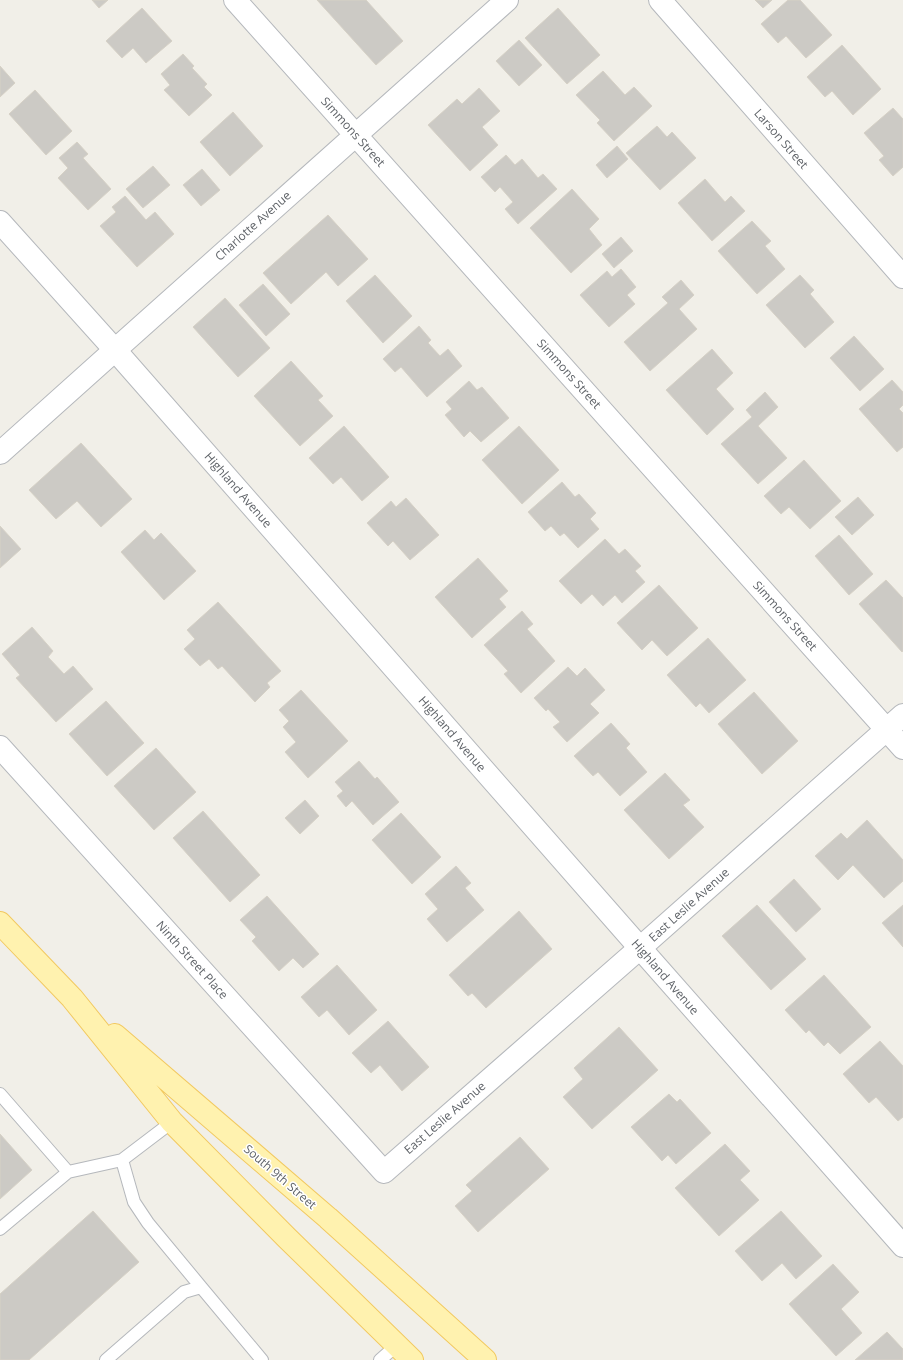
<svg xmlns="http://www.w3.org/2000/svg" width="903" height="1360" viewBox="0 0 903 1360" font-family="'Open Sans',sans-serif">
<rect width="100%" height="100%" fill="#f1efe8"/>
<path fill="#cccac5" stroke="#d6d1c6" d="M92 0H108L99 8Z
M317 0H366L403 41 376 65Z
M755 0H772L763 8Z
M788 0H800L832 35 806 58 786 36 778 43 761 24Z
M142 8 172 41 146 63 133 48 122 58 106 41Z
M558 8 600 55 567 84 525 38Z
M519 40 542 65 519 86 496 61Z
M842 45 881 89 853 115 832 91 825 97 807 77Z
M183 54 194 66 192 68 207 84 204 87 212 95 189 116 164 90 170 85 161 74Z
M0 66 15 83 0 97Z
M603 71 625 95 634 87 652 106 614 141 597 123 600 120 576 95Z
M479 88 500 111 482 127 498 145 470 171 428 125 457 99 462 104Z
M35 90 72 131 46 155 9 114Z
M893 108 903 119V167L893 176 879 160 884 156 864 133Z
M233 112 263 146 230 176 200 142Z
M657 126 667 137 672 132 696 158 660 190 626 153Z
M77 142 88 154 83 158 111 189 88 210 58 178 68 168 59 158Z
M617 146 628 159 607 178 596 165Z
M506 155 515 165 522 159 538 178 543 174 557 189 518 224 505 209 513 202 500 187 495 192 481 177Z
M153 166 170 185 143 208 126 189Z
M202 169 220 190 201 206 183 185Z
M705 179 725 202 731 196 745 211 712 241 678 203Z
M572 189 599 219 589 229 602 245 571 273 530 228Z
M125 196 146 220 155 212 174 234 137 267 100 226 116 212 112 207Z
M328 215 368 259 338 286 326 272 291 304 263 273Z
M752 221 771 241 765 246 785 269 757 294 718 251Z
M621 237 633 251 614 268 602 254Z
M621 269 636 287 627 295 635 304 609 327 580 295 607 271 612 277Z
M375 275 412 316 383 343 346 301Z
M800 275 814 290 810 294 834 322 805 348 766 305Z
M681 280 694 295 679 309 697 329 650 371 624 342 668 303 662 297Z
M263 284 290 314 266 336 239 305Z
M225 298 270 348 238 377 193 327Z
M419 326 431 340 428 343 440 356 448 349 462 366 427 397 401 367 395 372 383 359Z
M854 336 884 369 860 391 830 358Z
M712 349 733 373 716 389 734 409 707 435 666 390Z
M291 361 323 396 318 400 333 416 300 446 254 396Z
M892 380 903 392V405L899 409 903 413V447L897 452 859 409Z
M469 381 477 390 482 387 509 418 481 442 470 431 464 437 445 415 452 409 446 402Z
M765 392 778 407 758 426 787 458 758 484 721 444 752 417 746 410Z
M344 426 389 477 362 501 341 477 333 484 309 458Z
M519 426 559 470 522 504 482 460Z
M81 443 132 499 101 527 77 501 56 519 29 490Z
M804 460 841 501 810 529 789 507 781 514 764 496Z
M562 482 575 497 579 494 596 513 590 519 599 529 578 548 564 533 560 536 551 526 545 531 528 512Z
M858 497 874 515 852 535 835 517Z
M406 498 439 535 410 560 393 541 388 546 367 523 391 501 396 507Z
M0 526 21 549 0 568Z
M145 530 154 540 161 533 196 571 164 600 121 552Z
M839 535 873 574 849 595 815 556Z
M605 539 619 554 625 549 641 566 635 571 645 582 622 603 615 595 603 606 592 594 581 604 559 581Z
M478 558 508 591 499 599 506 607 472 638 435 597Z
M886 580 903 598V651L902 652 859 604Z
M659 585 698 628 667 656 652 640 642 650 617 623Z
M218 602 281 671 267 683 270 687 255 702 222 666 218 669 209 659 200 666 184 649 195 639 187 630Z
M522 611 533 624 527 629 555 661 521 693 504 674 508 671 484 645Z
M32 627 53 651 48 657 64 674 73 666 93 689 56 722 16 678 20 675 2 654Z
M708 638 746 680 709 713 700 703 696 707 667 675Z
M568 667 577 676 585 668 605 690 590 704 599 713 567 742 553 727 560 722 548 709 546 711 534 698Z
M301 690 348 741 308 778 285 752 296 742 283 727 289 721 279 710Z
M754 692 798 741 762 774 718 724Z
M106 701 144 743 107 776 69 734Z
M611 723 630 744 626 748 647 772 620 796 598 772 593 776 574 756Z
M156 748 196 792 154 830 114 786Z
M359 761 375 779 377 777 399 802 373 825 352 801 346 807 337 796 343 791 335 782Z
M665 773 690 800 683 805 704 827 669 859 624 810Z
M305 800 319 816 300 834 285 818Z
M203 811 260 875 230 902 173 838Z
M401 813 441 857 412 884 372 840Z
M867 820 903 860V881L884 898 853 865 838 880 815 856 841 833 847 839Z
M456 866 471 883 465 888 484 910 447 942 427 919 438 909 425 894Z
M794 879 821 909 796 932 769 902Z
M267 896 319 954 303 968 293 958 279 971 252 941 256 937 240 920Z
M757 905 806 959 771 990 722 936Z
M903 905V947L882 923Z
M519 911 552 949 486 1008 472 993 468 996 449 975Z
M337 965 377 1010 349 1035 327 1010 319 1017 301 997Z
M824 975 871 1027 840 1054 828 1042 824 1046 809 1030 806 1033 785 1010Z
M388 1021 429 1067 402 1091 380 1065 371 1073 352 1053Z
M619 1027 658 1070 592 1129 563 1097 583 1079 574 1068Z
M880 1041 903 1066V1117L898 1121 876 1097 869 1103 843 1074Z
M669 1094 677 1102 680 1099 711 1133 676 1164 668 1155 662 1161 631 1127Z
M0 1134 32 1170 0 1199Z
M520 1137 549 1169 478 1232 455 1206 472 1191 466 1185Z
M725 1144 750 1171 740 1180 759 1200 719 1236 675 1188Z
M93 1211 139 1262 29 1360H0V1294Z
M781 1211 822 1256 796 1279 782 1263 762 1281 735 1251Z
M833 1264 859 1292 841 1309 862 1333 836 1356 789 1304Z
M887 1332 903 1349V1360H855Z"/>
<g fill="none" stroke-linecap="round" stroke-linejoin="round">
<defs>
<path id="service" d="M0 1094 68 1172 122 1160
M172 1122 122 1160 134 1202 148 1223 201 1287
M0 1229 68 1172
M106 1360 184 1292 201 1287 262 1360
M380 1360 397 1345"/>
<path id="minor" d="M235 0 903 748
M660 0 903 277
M0 222 115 350 507 0
M0 747 384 1172 640 948 903 715"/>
<path id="tertiary" d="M0 453 115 350 640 948 903 1246"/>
<path id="primary" d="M0 923 72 998 172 1122 287 1238 412 1360
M115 1035 328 1218 485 1360"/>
</defs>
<use href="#service" stroke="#b5b8bc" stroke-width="14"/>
<use href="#minor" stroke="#b5b8bc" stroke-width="24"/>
<use href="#tertiary" stroke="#b5b8bc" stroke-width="24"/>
<use href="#primary" stroke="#f2c960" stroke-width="24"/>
<use href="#service" stroke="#fff" stroke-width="12"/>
<use href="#minor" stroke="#fff" stroke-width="22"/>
<use href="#tertiary" stroke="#fff" stroke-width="22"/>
<use href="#primary" stroke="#fff2af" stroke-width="22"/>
</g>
<g text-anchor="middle" stroke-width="3" stroke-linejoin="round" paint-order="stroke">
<g font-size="12" fill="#5f6368" stroke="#fff">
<text transform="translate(353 132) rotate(48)" y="4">Simmons Street</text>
<text transform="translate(781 139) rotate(49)" y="4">Larson Street</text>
<text transform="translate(253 226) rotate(-42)" y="4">Charlotte Avenue</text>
<text transform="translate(569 374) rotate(48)" y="4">Simmons Street</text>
<text transform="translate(238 490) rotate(49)" y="4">Highland Avenue</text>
<text transform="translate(785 616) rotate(48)" y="4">Simmons Street</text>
<text transform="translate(452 734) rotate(49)" y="4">Highland Avenue</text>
<text transform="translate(689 905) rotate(-42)" y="4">East Leslie Avenue</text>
<text transform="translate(192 960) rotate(48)" y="4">Ninth Street Place</text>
<text transform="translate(665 977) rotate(49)" y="4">Highland Avenue</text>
<text transform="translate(445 1118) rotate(-41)" y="4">East Leslie Avenue</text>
<text transform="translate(280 1177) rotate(41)" y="4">South 9th Street</text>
</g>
</g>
</svg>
